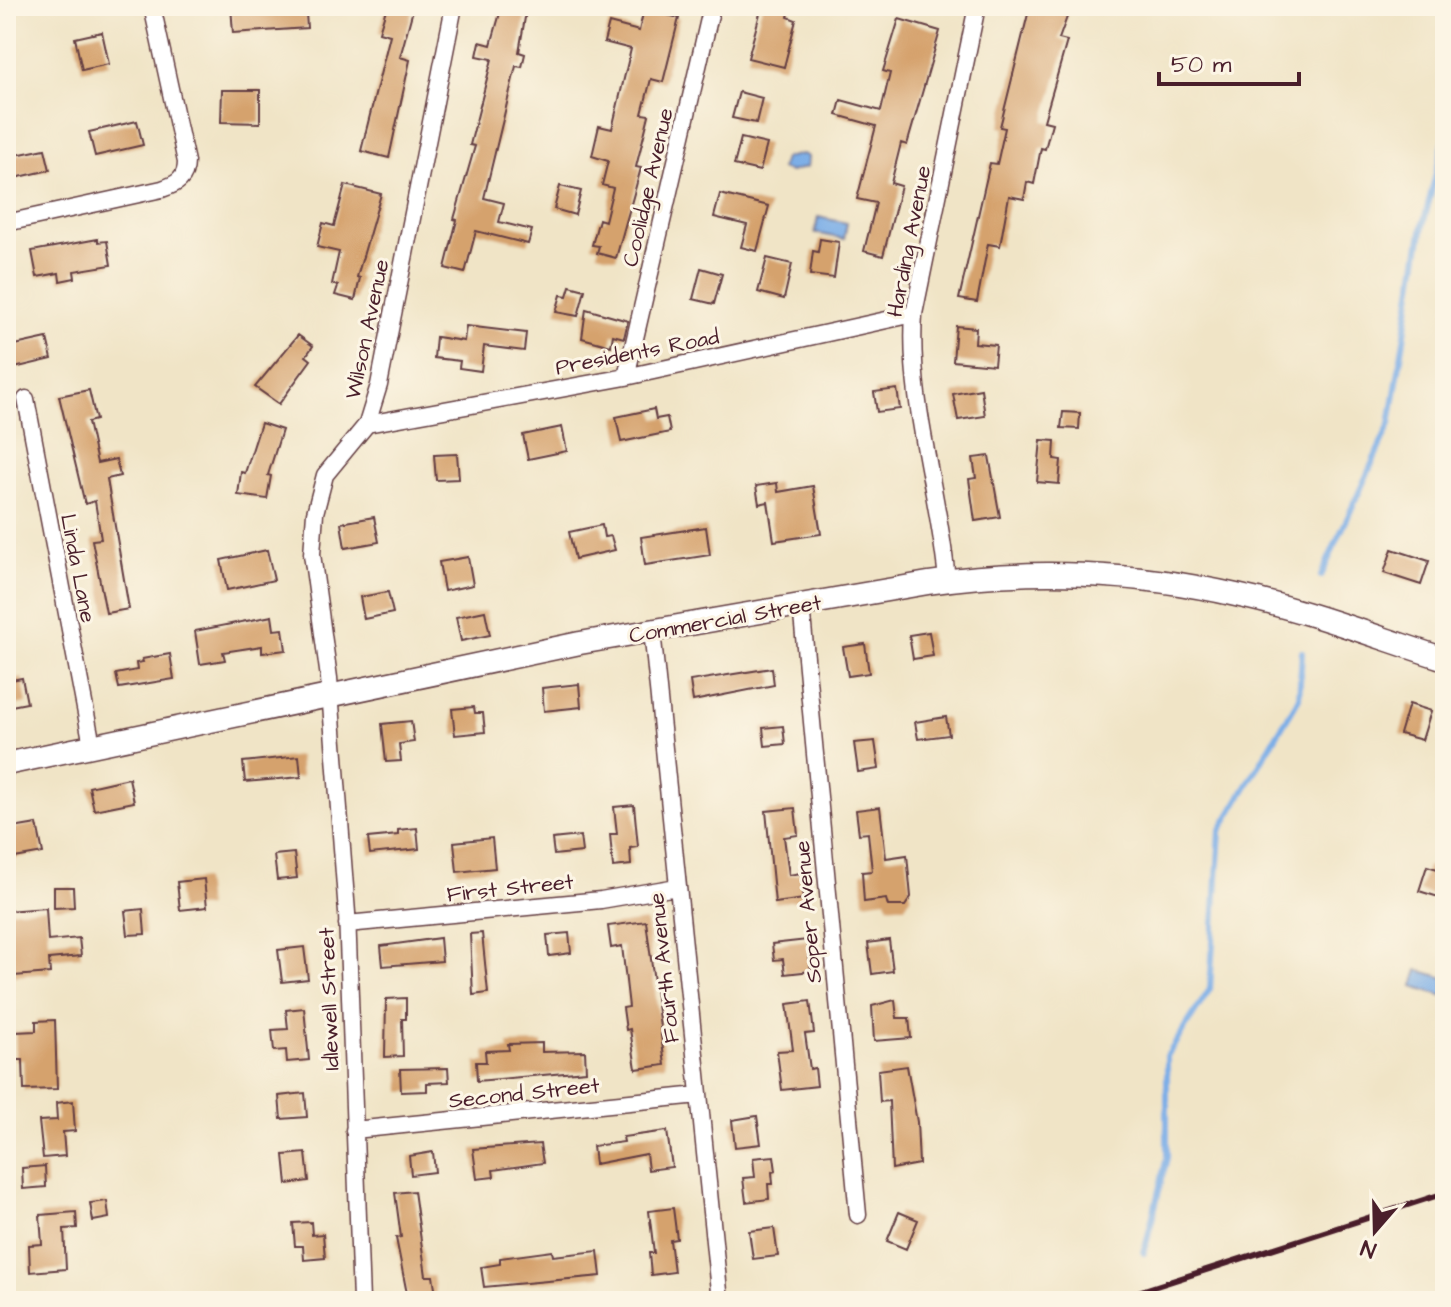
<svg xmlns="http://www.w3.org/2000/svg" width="1451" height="1307" viewBox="0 0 1451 1307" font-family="'Architects Daughter',sans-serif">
<rect width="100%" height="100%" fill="#fcf5e5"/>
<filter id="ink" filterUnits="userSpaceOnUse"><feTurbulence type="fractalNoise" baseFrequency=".0125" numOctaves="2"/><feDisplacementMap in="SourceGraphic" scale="16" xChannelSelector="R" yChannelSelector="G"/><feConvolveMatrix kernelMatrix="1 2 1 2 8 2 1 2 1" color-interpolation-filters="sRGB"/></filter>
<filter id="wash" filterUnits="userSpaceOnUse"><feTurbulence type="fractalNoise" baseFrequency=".006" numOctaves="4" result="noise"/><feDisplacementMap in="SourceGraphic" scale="32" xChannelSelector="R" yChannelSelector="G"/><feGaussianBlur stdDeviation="1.8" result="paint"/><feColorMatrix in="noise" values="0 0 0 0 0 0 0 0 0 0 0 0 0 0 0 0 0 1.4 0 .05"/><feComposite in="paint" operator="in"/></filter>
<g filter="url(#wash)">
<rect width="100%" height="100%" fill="#f0e4c6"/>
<path fill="#7baee7" stroke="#626689" stroke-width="2" d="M803 154 808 157 807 167 790 172 781 169 784 158Z
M818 217 847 223 844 239 815 233Z
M1418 970 1445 978 1444 996 1413 986Z"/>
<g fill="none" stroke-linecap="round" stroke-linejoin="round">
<path stroke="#7baee7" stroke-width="6" d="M1321 576 1390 424 1423 225 1445 138
M1144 1253 1167 1157V1056L1210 989 1220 831 1299 698 1302 652"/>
</g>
<g id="blocks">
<path fill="#d5a26d" d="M231 6H290L291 14 306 13 307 28 233 33Z
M387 6H414L400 57 410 60 389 158 361 151 390 35 379 32Z
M502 6H527L519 52 525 54 522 67 516 66 484 198 504 203 499 222 532 230 528 244 476 231 465 273 445 268 457 220 454 219 475 146 470 145 492 59 477 56 480 42 491 45Z
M762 6H791L788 17 796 20 784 67 748 58Z
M1030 6H1071L1059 39 1067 41 1044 121 1052 123 1045 149 1041 148 1034 184 1027 182 1024 199 1009 196 1000 246 988 244 977 302 959 299 990 163 997 164 1005 128 1000 127Z
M644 9 679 18 663 82 651 79 642 114 649 115 636 167 641 168 616 258 597 253 599 246 592 245 599 219 605 221 613 188 602 185 608 161 592 156 599 126 612 129 631 49 604 42 609 23 639 31Z
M899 19 940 31 907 145 901 143 891 183 901 186 883 256 864 251 876 203 857 199 876 126 837 115 841 100 881 111 890 73 883 71Z
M102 32 109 64 82 70 75 38Z
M222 90H260V123L221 122Z
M739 92 762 98 756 123 732 118Z
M137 121 143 145 95 156 89 132Z
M741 138 767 144 760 171 734 165Z
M45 149 50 170 6 180V157Z
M345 185 381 194 357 277 360 278 355 300 335 295 338 286 332 284 339 252 317 247 323 223 334 226Z
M560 186 581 191 575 215 554 209Z
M720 194 769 206 757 251 741 247 747 225 714 217Z
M98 239V242L107 241 111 265 74 271 75 278 60 281 59 273 37 277 32 251Z
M820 239 839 242 834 278 810 275 813 251 818 252Z
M767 258 792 264 784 299 758 292Z
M701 268 722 274 714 304 693 299Z
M570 286 585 290 578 316 556 312 561 295 567 296Z
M586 309 628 321 624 338 613 335 611 346 582 338Z
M466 326 526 333 524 351 484 346 481 371 459 368 460 361 434 358 436 337 464 341Z
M956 326 976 328 975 343 996 345 994 365 953 361Z
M298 335 313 346 306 356 311 360 279 404 255 387Z
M47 338 52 359 6 370V347Z
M897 389 900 409 877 412 874 392Z
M981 389 985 416 958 420 953 394Z
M89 390 96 420 88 422 97 463 116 459 120 476 107 479 129 609 106 613 92 540 101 539 95 501 85 504 59 396Z
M654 409 656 419 667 417 670 432 621 442 616 417Z
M1063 412 1080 413 1079 429 1061 428Z
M261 423 282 430 268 475 271 476 267 499 238 495 241 472 245 473Z
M562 427 567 451 528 459 523 435Z
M1041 440 1055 441 1054 459 1061 460 1059 484 1037 482Z
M457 454 459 479 436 480 434 455Z
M989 456 1000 517 975 521 969 479 976 478 973 458Z
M777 483 778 492 813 486 821 534 774 541 768 502 759 504 756 486Z
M374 517 379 542 345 548 341 523Z
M602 525 604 537 611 536 615 550 575 559 569 532Z
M706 527 710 555 645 565 641 537Z
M1392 549 1429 561 1421 585 1384 573Z
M267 550 274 580 227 590 221 560Z
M468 557 473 585 444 591 439 562Z
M388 592 393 613 364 619 360 597Z
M485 611 490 635 461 641 456 617Z
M272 616 274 630 283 629 286 650 262 653V646L223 652 225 660 200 664 195 631Z
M929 632 933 656 913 659 909 635Z
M865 644 869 673 848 676 843 647Z
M170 654 174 679 119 688 116 674 137 670 136 663 143 662 142 659Z
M772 668 774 685 693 701 690 681Z
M22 678 27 703 6 707V681Z
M579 684 581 707 544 711 542 688Z
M1409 704 1431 711 1422 740 1400 734Z
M474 707 475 713H483L485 732 455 735 452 709Z
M946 717 949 735 918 739 915 722Z
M411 721 414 742 399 744 401 761 386 762 382 724Z
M783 726 785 744 765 746 763 728Z
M875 741 879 769 858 772 854 743Z
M299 756 301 777 245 782 243 762Z
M129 778 134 802 94 810 89 787Z
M634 805 638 847 630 848 631 865 613 867 610 834H617L614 807Z
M880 807 886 858 907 855 911 897 905 906H888L886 899 864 902 862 872 872 871 868 833 859 834 856 810Z
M795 808 798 835 784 837 789 875 801 873 804 899 775 903 766 811Z
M37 824 43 853 9 859 6 835 14 833 13 828Z
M417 828 419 849 370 854 368 838 398 835V830Z
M580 836 582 852 554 855 552 839Z
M492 838 495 868 457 872 454 842Z
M294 853 297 878 277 880 274 855Z
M1427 866 1445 871V899L1419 891Z
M204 879 207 907 180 910 177 882Z
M54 887H73L74 907 54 908Z
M46 908 48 941 79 938 81 956 49 959 50 973 14 976 6 911Z
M143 909 145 934 128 935 125 911Z
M646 921 665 1065 636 1069 630 1029 626 1030 623 1008 629 1007 622 946 611 948 608 926Z
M482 933 488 993 473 995 470 934Z
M569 933 571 953 549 956 547 935Z
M440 938 442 961 383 966 381 946Z
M807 940 811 971 785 974 783 959 774 960 772 944Z
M889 940 893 971 872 974 868 943Z
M304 947 308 979 282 982 278 950Z
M406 998V1019H402L403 1056 385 1057 386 999Z
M895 1000 897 1018H909L911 1038 874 1041 872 1006Z
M810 1001 814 1033 805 1034 810 1069 815 1068 817 1086 782 1090 777 1051 793 1050 787 1004Z
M304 1008 309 1060 287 1062 286 1050 274 1051 272 1030 288 1029 286 1010Z
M55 1020 57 1089 24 1090 23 1060H16L15 1032 36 1031V1021Z
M542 1043V1052L585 1051 586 1071 477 1081 476 1062H486L485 1051 509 1050 508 1044Z
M907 1066 917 1122 919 1164 892 1169 889 1101 880 1102 878 1070Z
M448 1068 449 1082 427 1083V1091L401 1092 400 1069Z
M305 1093 307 1117 281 1119 279 1096Z
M73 1101 75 1131 63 1132 65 1156 43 1158 39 1121 57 1120 56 1103Z
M757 1116 761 1144 735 1147 732 1120Z
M667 1131 672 1167 648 1170 646 1154 595 1164 593 1146 624 1142 623 1137Z
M540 1144 543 1163 493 1170 494 1177 477 1179 473 1149Z
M433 1152 435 1172 411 1175 409 1156Z
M306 1153 309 1181 287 1184 284 1155Z
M774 1156 776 1171 772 1172 773 1184H768L769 1199 746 1202 743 1178 755 1177 753 1158Z
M45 1166 46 1187 23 1189 22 1168Z
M414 1191 426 1276H433L436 1295 408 1299 396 1238 401 1237 395 1193Z
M107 1201 109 1218 93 1221 90 1203Z
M673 1208 677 1239 670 1240 674 1272 651 1275 649 1253H654L649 1211Z
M76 1212 77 1228 64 1229 66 1269 30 1272 29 1245 42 1244 40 1215Z
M899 1212 918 1220 906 1249 887 1241Z
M311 1222 312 1235 323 1234 325 1258 304 1260 303 1246H295L293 1223Z
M774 1228 778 1256 753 1259 749 1231Z
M552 1251 553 1256 598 1251 601 1276 484 1287 481 1267 500 1264V1258Z"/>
</g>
</g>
<g filter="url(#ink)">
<use href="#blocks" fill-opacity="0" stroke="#633d42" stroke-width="2"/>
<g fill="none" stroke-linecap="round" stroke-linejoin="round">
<defs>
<path id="minor" d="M6 223 162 189C177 184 186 179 186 162L152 6
M626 377 712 6
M26 399 92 745
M367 424 626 377 914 314
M947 580C939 491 908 404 914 314L977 6
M801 604 858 1215
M652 630 720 1301
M347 924 601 900 677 887
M354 1130 699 1095
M6 1290 7 1301
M361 1301 347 913 329 678 312 554 315 513 325 475 367 424 379 385 454 6"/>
<path id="secondary" d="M6 764 580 643 928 583C1028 568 1137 572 1236 595 1307 610 1376 637 1445 659"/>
</defs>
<use href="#minor" stroke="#633d42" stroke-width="19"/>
<use href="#secondary" stroke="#633d42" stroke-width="25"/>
<use href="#minor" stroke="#fff" stroke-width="16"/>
<use href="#secondary" stroke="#fff" stroke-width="22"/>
<path stroke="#4a1f2b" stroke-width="6" d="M1110 1301 1445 1193"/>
</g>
</g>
<g text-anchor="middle" stroke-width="6" stroke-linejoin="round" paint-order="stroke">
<g font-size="22" fill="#4a1f2b" stroke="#fcf5e5">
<text transform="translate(647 187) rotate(-77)" y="8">Coolidge Avenue</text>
<text transform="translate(908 241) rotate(-79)" y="8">Harding Avenue</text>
<text transform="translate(366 329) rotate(-78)" y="8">Wilson Avenue</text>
<text transform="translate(637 351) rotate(-11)" y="8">Presidents Road</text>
<text transform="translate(79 568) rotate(79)" y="8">Linda Lane</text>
<text transform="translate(725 618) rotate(-10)" y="8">Commercial Street</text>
<text transform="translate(510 887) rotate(-6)" y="8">First Street</text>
<text transform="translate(807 912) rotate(-95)" y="8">Soper Avenue</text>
<text transform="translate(663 968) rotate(-96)" y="8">Fourth Avenue</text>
<text transform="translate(328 999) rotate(-92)" y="8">Idlewell Street</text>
<text transform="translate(524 1092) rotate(-6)" y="8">Second Street</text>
</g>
</g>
<rect width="1451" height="1307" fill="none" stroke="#fcf5e5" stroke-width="32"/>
<g transform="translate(1375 1231) rotate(200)" stroke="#fcf5e5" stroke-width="6" paint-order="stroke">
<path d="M0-6L14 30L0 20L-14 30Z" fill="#4a1f2b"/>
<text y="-12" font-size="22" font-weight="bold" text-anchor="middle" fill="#4a1f2b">N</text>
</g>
<path d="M1159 72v12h140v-12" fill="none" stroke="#4a1f2b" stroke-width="4"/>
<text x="1171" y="72" font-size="24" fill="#4a1f2b" stroke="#fcf5e5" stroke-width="6" paint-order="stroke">50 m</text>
</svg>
